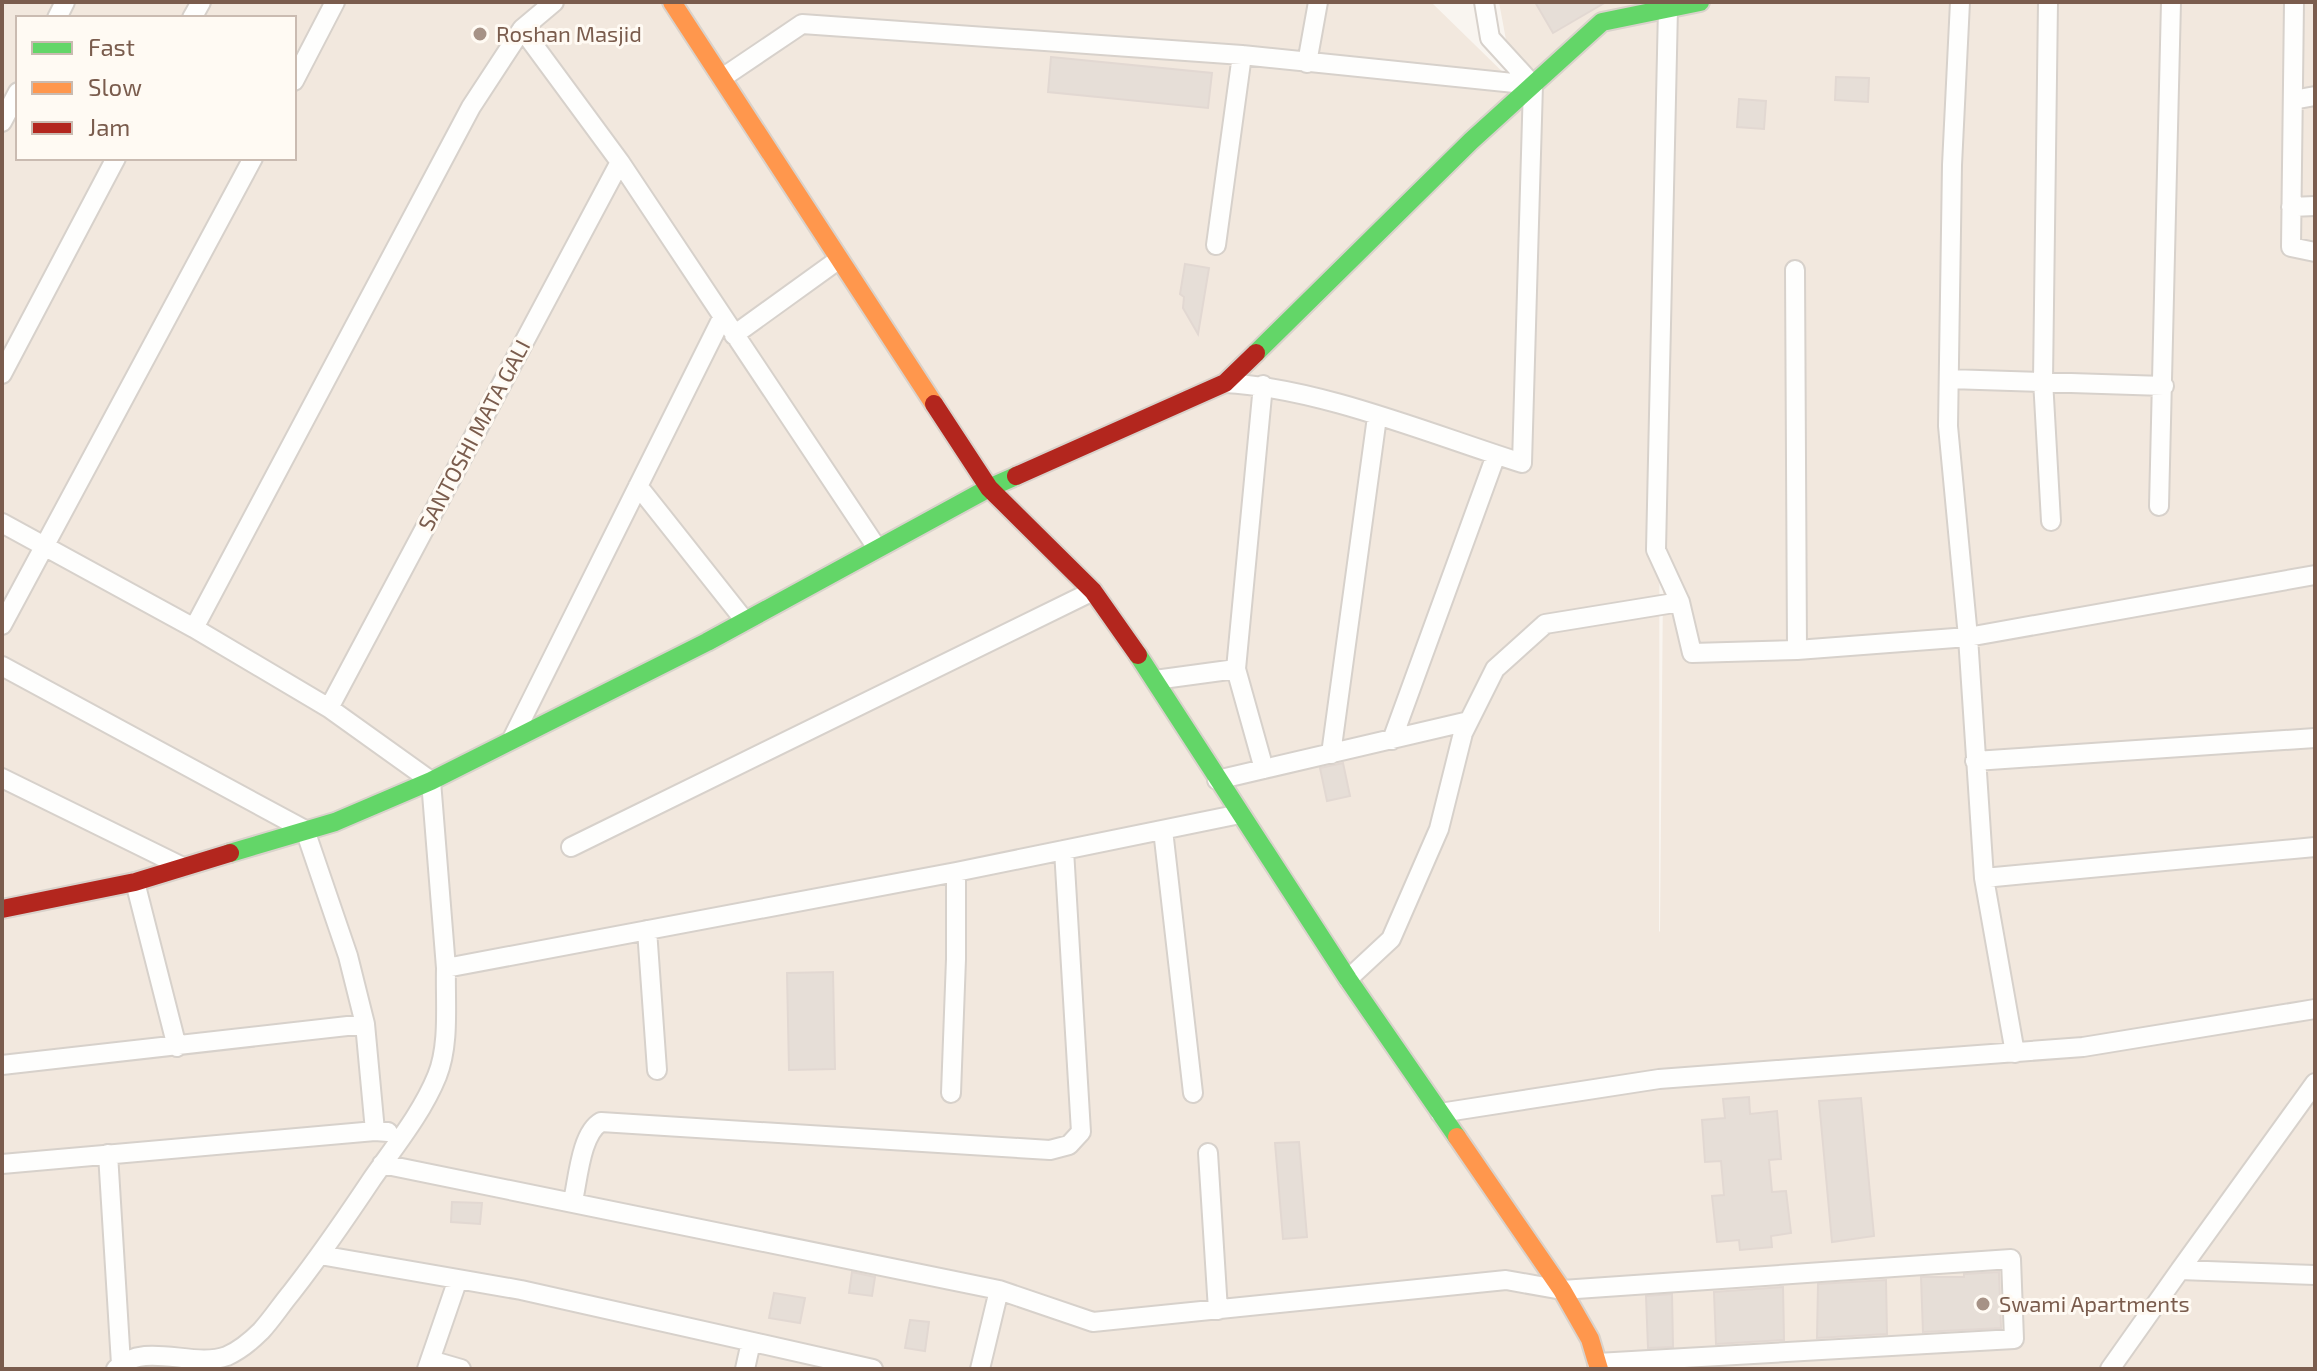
<svg xmlns="http://www.w3.org/2000/svg" width="2317" height="1371" viewBox="0 0 2317 1371" font-family="'Exo 2',sans-serif">
<rect width="100%" height="100%" fill="#f9f5f0"/>
<path fill="#f2e8de" fill-rule="evenodd" d="M2 2H1431L1514 83 1499 2H2315V1369H2ZM1668 9 1660 931 1659 932 1660 13ZM18 18H294V158H18Z"/>
<path fill="#e6ded7" stroke="#e2d8d2" stroke-width="2" d="M1535 2H1606L1553 33Z
M1051 57 1212 73 1208 108 1048 92Z
M1836 77 1869 78 1868 102 1835 100Z
M1739 99 1766 101 1764 129 1737 127Z
M1185 264 1209 268 1198 334 1183 308 1184 297 1180 294Z
M1343 763 1350 796 1327 801 1320 768Z
M833 972 835 1069 789 1070 787 973Z
M1749 1097 1750 1114 1777 1111 1781 1159 1769 1160 1772 1192 1786 1191 1791 1233 1771 1236 1772 1247 1740 1250 1739 1240 1717 1242 1712 1196 1724 1195 1721 1161 1705 1162 1702 1120 1725 1118 1723 1099Z
M1861 1098 1874 1236 1832 1242 1819 1101Z
M1299 1142 1307 1237 1283 1239 1275 1143Z
M452 1202 482 1203 480 1224 451 1222Z
M852 1272 875 1277 872 1296 849 1293Z
M1999 1272 2001 1328 1923 1332 1921 1277H1964V1274Z
M1886 1280 1887 1334 1817 1338 1818 1284Z
M1783 1287 1784 1340 1716 1344 1714 1292Z
M774 1293 805 1298 800 1323 769 1318Z
M1672 1294 1673 1347 1648 1348 1646 1296Z
M910 1320 929 1322 925 1351 905 1348Z"/>
<g fill="none" stroke-linecap="round" stroke-linejoin="round">
<defs>
<path id="street" d="M554 2 522 29 620 162 877 548
M1960 2 1952 165 1948 426 1968 637 1984 878 2015 1053
M2048 2 2043 380 2051 521
M2294 2 2291 247 2315 252
M1668 8 1656 550 1680 602 1692 653 1797 650
M57 18 65 2
M192 18 201 2
M1307 63 1318 2
M722 78 802 24 1242 55 1533 85
M294 81 335 2
M2293 100 2315 96
M2 122 18 92
M2291 207 2315 206
M1216 245 1242 55
M1795 270 1797 650 1968 637 2315 575
M734 335 838 260
M2 374 116 158
M1949 379 2164 386
M1225 383C1320 388 1430 434 1522 463L1533 85 1490 38 1484 2
M1263 385 1236 669 1264 769
M638 486 745 621
M2159 506 2171 2
M2 523 194 628 329 708 431 781 446 968 956 872 1240 814
M2 625 253 158
M194 628 471 107 522 29
M2 666 305 830 348 956 365 1024 375 1131
M1155 680 1236 669
M329 708 620 162
M512 739 722 318
M1392 740 1496 455
M1331 754 1377 417
M1975 761 2315 738
M2 778 183 867
M1217 780 1469 721
M1163 830 1193 1093
M571 847 1093 591
M1984 878 2315 847
M135 882 177 1047
M647 930 657 1070
M1348 979 1391 939 1439 829 1463 733 1495 669 1545 624 1680 602
M2 1065 365 1024
M2315 1083 2180 1270 2315 1275
M951 1093 956 959V872
M1440 1113 1659 1079 2083 1047 2315 1009
M1208 1153 1218 1310
M108 1154 121 1364
M2 1164 375 1131 388 1132
M382 1164 999 1290
M573 1201C578 1179 581 1133 601 1122L1050 1150 1069 1145 1081 1132 1064 850
M320 1255 521 1290 873 1369
M430 1360 461 1369
M116 1369C145 1340 192 1369 227 1356 240 1350 251 1341 261 1331 272 1319 281 1305 291 1293 320 1256 346 1218 372 1179 395 1146 422 1113 437 1076 450 1044 445 1002 446 968
M427 1369 458 1279
M745 1369 751 1342
M980 1369 999 1290 1093 1322 1506 1280 1562 1290 2011 1259 2014 1339 1597 1363
M2110 1369 2180 1270"/>
<path id="fast" d="M1256 353 1471 141 1602 22 1700 2
M1138 655 1348 979 1457 1137
M230 853 335 822 431 781 707 642 989 488 1016 476"/>
<path id="slow" d="M672 2 934 404
M1457 1137 1562 1290 1590 1339 1599 1369"/>
<path id="jam" d="M934 404 989 488 1093 591 1138 655
M1016 476 1225 383 1256 353
M2 909 135 882 230 853"/>
</defs>
<use href="#street" stroke="#d7d1cb" stroke-width="22"/>
<use href="#fast" stroke="#d9d2cb" stroke-width="22"/>
<use href="#slow" stroke="#d9d2cb" stroke-width="22"/>
<use href="#jam" stroke="#d9d2cb" stroke-width="22"/>
<use href="#street" stroke="#fefefd" stroke-width="18"/>
<use href="#fast" stroke="#63d668" stroke-width="18"/>
<use href="#slow" stroke="#ff974d" stroke-width="18"/>
<use href="#jam" stroke="#b3261e" stroke-width="18"/>
</g>
<g fill="#a69286" stroke="#fffaf3" stroke-width="3">
<circle cx="480" cy="34" r="8"/>
<circle cx="1983" cy="1304" r="8"/>
</g>
<g text-anchor="middle" stroke-width="6" stroke-linejoin="round" paint-order="stroke">
<g font-size="22" fill="#7a5c4d" stroke="#fffaf3" text-anchor="start">
<text x="496" y="42">Roshan Masjid</text>
<text x="1999" y="1312">Swami Apartments</text>
</g>
<g font-size="22" fill="#7a5c4d" stroke="#fffaf3">
<text transform="translate(474 435) rotate(-62)" y="8">SANTOSHI MATA GALI</text>
</g>
</g>
<rect width="2317" height="1371" fill="none" stroke="#7a5c4d" stroke-width="8"/>
<rect x="16" y="16" width="280" height="144" fill="#fffaf3" stroke="#cabbb1" stroke-width="2"/>
<rect x="32" y="42" width="40" height="12" fill="#63d668" stroke="#cabbb1" stroke-width="2"/>
<text x="88" y="56" font-size="24" fill="#7a5c4d">Fast</text>
<rect x="32" y="82" width="40" height="12" fill="#ff974d" stroke="#cabbb1" stroke-width="2"/>
<text x="88" y="96" font-size="24" fill="#7a5c4d">Slow</text>
<rect x="32" y="122" width="40" height="12" fill="#b3261e" stroke="#cabbb1" stroke-width="2"/>
<text x="88" y="136" font-size="24" fill="#7a5c4d">Jam</text>
</svg>
